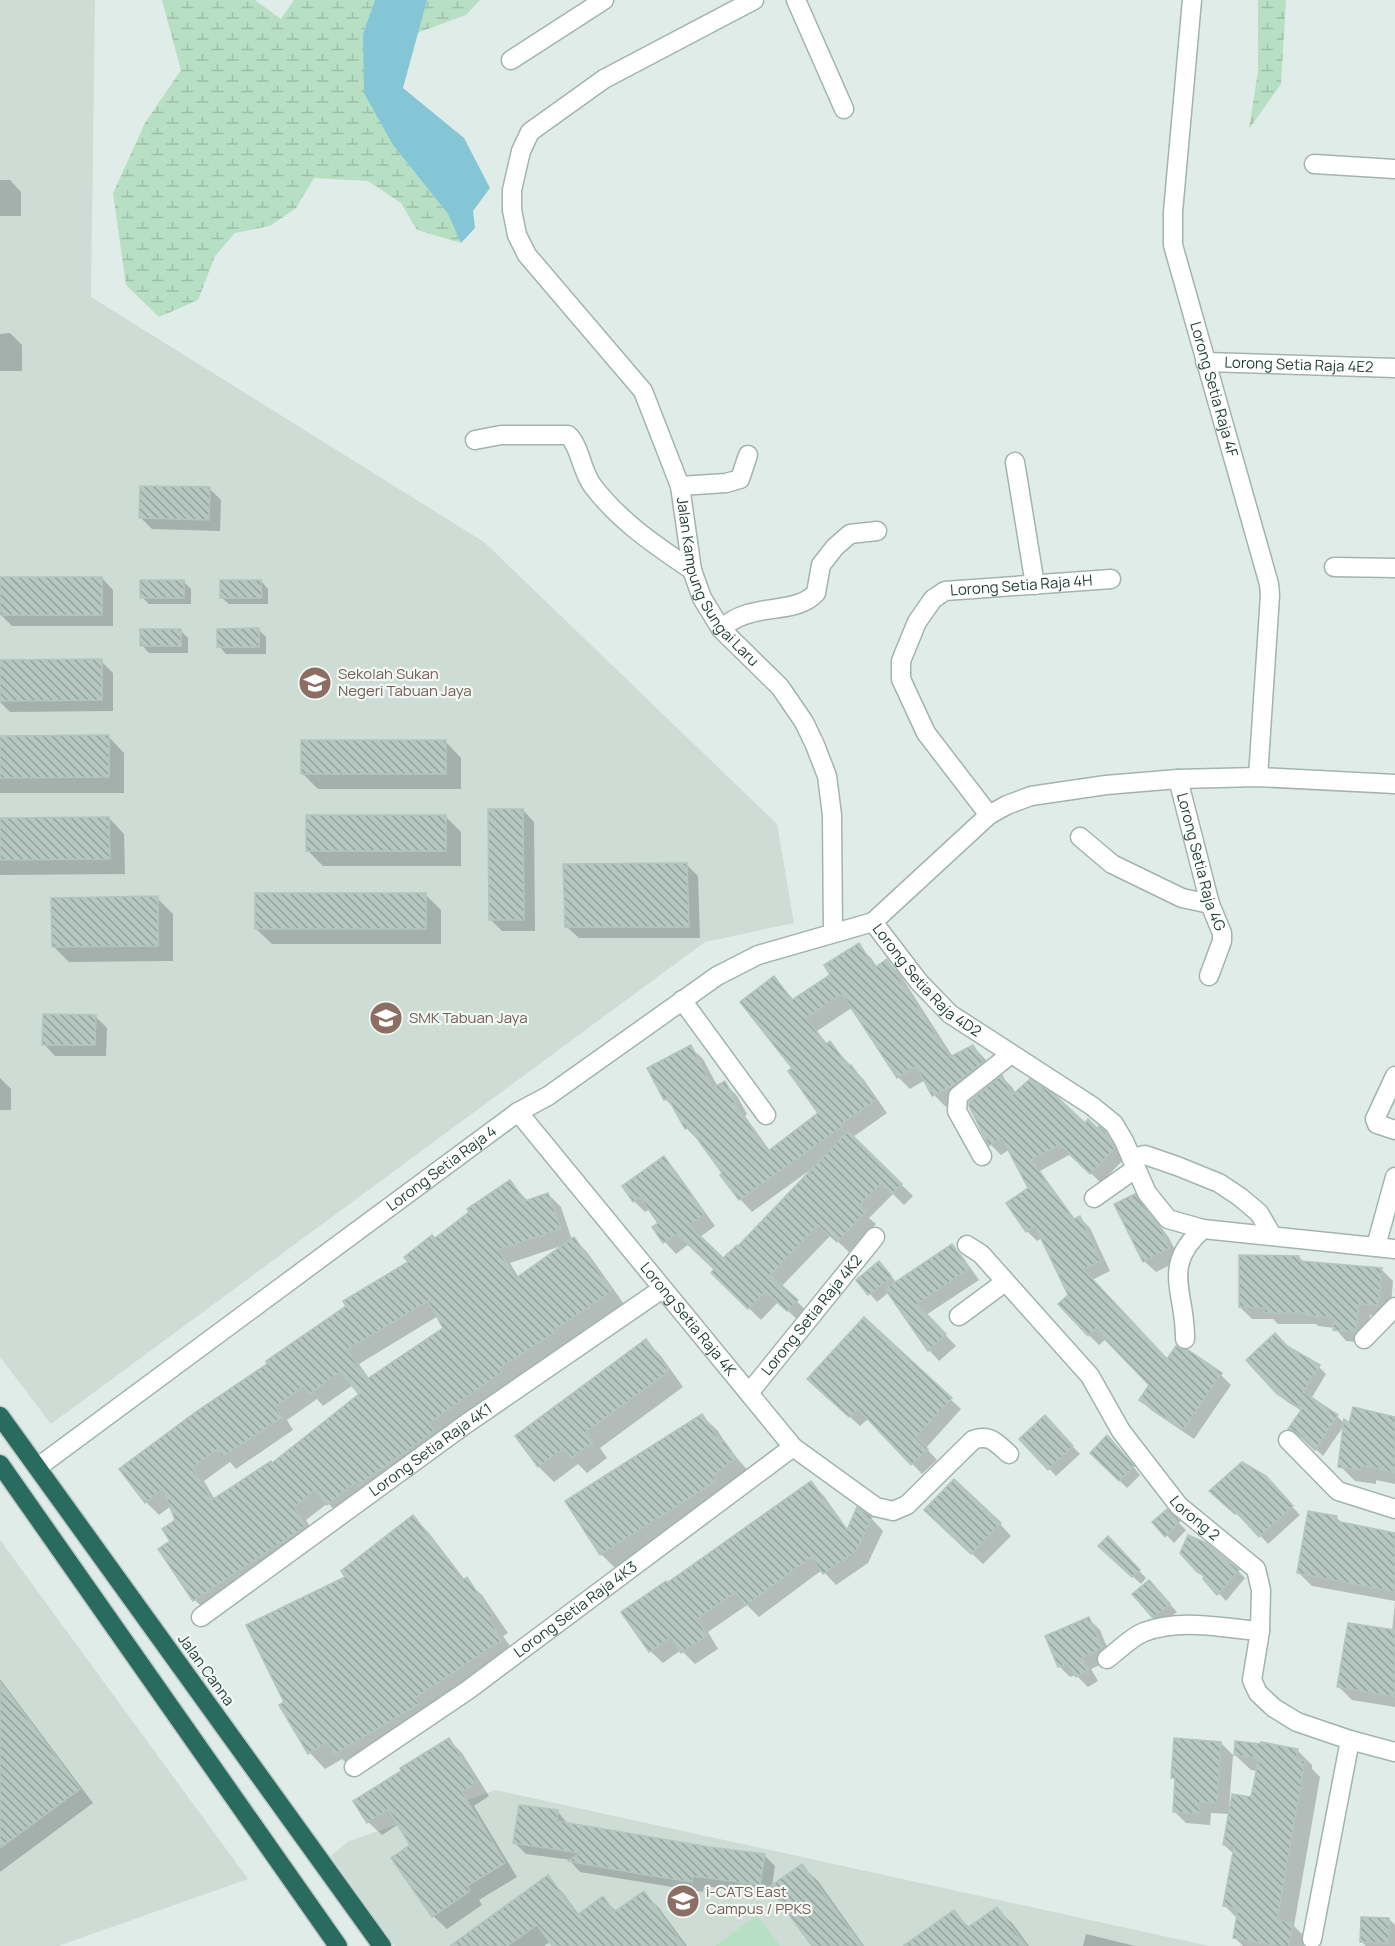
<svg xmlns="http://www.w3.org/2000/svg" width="1395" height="1946" viewBox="0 0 1395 1946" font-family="Manrope,sans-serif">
<defs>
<pattern id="wetland-marsh" width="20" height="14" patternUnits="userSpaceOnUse" patternTransform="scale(1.5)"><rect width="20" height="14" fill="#b7dfc3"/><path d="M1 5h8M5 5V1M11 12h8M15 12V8" fill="none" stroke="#9dc0a8"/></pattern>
<pattern id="building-back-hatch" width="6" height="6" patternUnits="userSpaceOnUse" patternTransform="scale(1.5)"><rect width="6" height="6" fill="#b5c7c0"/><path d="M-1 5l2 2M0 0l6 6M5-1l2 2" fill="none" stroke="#93a39d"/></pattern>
</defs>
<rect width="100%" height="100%" fill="#e0ece7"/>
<path fill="#cedcd6" d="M0 0H95L91 297 484 542 777 824 794 923 705 942 51 1424 0 1357Z
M0 1540 248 1879 58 1946H0Z
M496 1790 1209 1946H395L331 1856 349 1841Z"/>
<path fill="url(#wetland-marsh)" d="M162 0H255L281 19 294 0H375L363 34 393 145 448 214 461 243 417 230 401 203 368 181 314 178 296 208 270 226 235 233 215 256 198 300 159 317 126 285 113 193 145 123 181 70Z
M427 0H480L466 15 417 33Z
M1258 0H1286L1281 84 1249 129 1258 71Z"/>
<path fill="#b7dfc3" d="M757 1915 780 1946H715Z"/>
<path fill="#84c6d5" d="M375 0H427L403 88 464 138 490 188 473 211 475 228 461 243 448 214 393 145 364 93 363 34Z"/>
<path fill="#0003" fill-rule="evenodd" d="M0 180H10L21 192V216H0Z
M10 333 22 345V371H0V334Z
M209 488 221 500 220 531 152 529 141 518Z
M0 578H102L113 590V626H12L0 614Z
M183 581 191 589V604H149L142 597Z
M261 581 268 589V604H229L221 597Z
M180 630 188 638V653H149L142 645Z
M259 630 266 637V654H226L219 646Z
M101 661 113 673V711L10 712 0 702V662Z
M0 737H109L124 753V793H0Z
M446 742 461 758V789H318L302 773Z
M523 810 534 822 535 931H502L490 919Z
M445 816 461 832V866H323L307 850Z
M109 818 124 834 125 874 0 875V819Z
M687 865 698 876 700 938H579L567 927Z
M425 894 441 910V944H272L256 929Z
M157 898 173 914V961L69 962 53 946Z
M858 945 871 958 877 967 887 961 899 973 953 1057 973 1046 985 1059 994 1075 967 1096 946 1107 934 1095 925 1080 910 1089 898 1077 853 1007 817 1031 828 1045 830 1043 864 1080 887 1113 853 1137 913 1196 904 1205 893 1194 869 1218 876 1224 849 1252 831 1235 781 1287 808 1312 800 1322 778 1302 761 1320 713 1273 716 1270 689 1244 676 1254 665 1242 654 1227 660 1223 650 1209 645 1212 634 1201 664 1158 675 1170 715 1226 700 1237 723 1260 738 1248 812 1171 810 1170 752 1212 740 1199 700 1139 698 1140 686 1128 676 1110 665 1099 690 1047 703 1059 718 1087 725 1083 737 1096 747 1114 745 1116 770 1151 820 1113 794 1069 774 978 794 1000 832 975Z
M95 1016 107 1028 106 1056H55L44 1044Z
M1002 1077 1012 1087 1016 1094 1104 1133 1115 1144 1124 1159 1101 1183 1071 1154 1040 1171 1075 1220 1080 1218 1090 1228 1110 1271 1092 1280 1167 1361 1180 1351H1187L1221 1375 1231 1385 1194 1439 1151 1410 1141 1400 1151 1385 1106 1339 1099 1345 1089 1335 1042 1238 1037 1241 1027 1231 1008 1203 1030 1188 1010 1149 1001 1155 991 1145 970 1106Z
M0 1078 11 1089V1110H0Z
M510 1182 528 1201 548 1194 561 1207 572 1240 574 1239 587 1252 624 1304 565 1345 341 1517 328 1503 306 1520 318 1540 208 1613 195 1600 160 1549 172 1541 177 1521 171 1506 159 1515 146 1502 269 1364 410 1262ZM564 1245 519 1278 510 1263ZM438 1316 445 1329 370 1380 359 1364ZM353 1385 361 1394 272 1464 215 1500 204 1481 230 1462 236 1469 293 1430 287 1420 317 1399 323 1406Z
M1135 1196 1147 1208 1169 1238 1180 1260 1156 1272 1144 1261Z
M952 1246 962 1256 979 1280 926 1315 956 1346 939 1361 929 1350 889 1292 877 1302 858 1280 879 1263 897 1283Z
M1299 1257 1304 1263 1381 1269 1393 1281 1390 1316 1370 1315 1367 1343 1346 1341 1335 1328 1318 1326 1316 1324H1278L1273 1319H1252L1240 1307Z
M864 1319 961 1409 926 1448 937 1460 922 1474 869 1418 860 1426 819 1389Z
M646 1341 661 1356 683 1387 600 1448 607 1458 587 1473 578 1464 554 1482 539 1467 517 1437Z
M1288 1348 1319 1367 1326 1374 1311 1399 1337 1416 1345 1424 1323 1456 1305 1439 1298 1436 1290 1429 1302 1411 1286 1401 1278 1393Z
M702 1416 718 1431 729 1449 751 1474 616 1569 601 1554Z
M1044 1417 1080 1454 1056 1476 1021 1439Z
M1395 1419V1484L1376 1480V1484L1355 1481 1340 1466 1350 1425Z
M1115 1444 1140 1475 1127 1488 1092 1453Z
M811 1483 824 1496 848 1530 871 1518 883 1531 868 1563 836 1585 822 1570 759 1617 747 1605 708 1632 718 1649 695 1664 681 1650 663 1663 650 1651 668 1585Z
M1273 1486 1300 1515 1268 1544 1245 1519 1244 1521 1219 1498Z
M1167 1511 1186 1530 1174 1543 1154 1522Z
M413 1517 429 1533 465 1580 482 1595 508 1633 503 1636 517 1656 352 1768 342 1759 325 1769 310 1753 281 1705 286 1703 348 1577Z
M1337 1518 1343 1524 1395 1534V1707L1352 1700 1339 1687 1392 1631 1395 1601 1312 1586 1298 1572Z
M938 1522 1000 1524 1011 1536 983 1564Z
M1108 1538 1146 1578 1141 1584 1108 1554Z
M1198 1571H1238L1245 1578 1226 1601Z
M1156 1589 1177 1612 1162 1624 1154 1617Z
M1089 1619 1100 1630 1112 1659 1091 1669 1098 1681 1088 1687 1076 1675 1070 1677 1059 1666Z
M0 1679 93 1803 0 1872Z
M449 1740 462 1753 489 1796 474 1806 517 1877 479 1900 482 1905 447 1929 433 1916 412 1846 399 1824 382 1835 368 1822 404 1772Z
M1221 1743 1233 1755 1229 1808 1253 1799 1258 1771 1251 1770 1235 1755 1297 1750 1312 1765V1769L1320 1777 1294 1926 1308 1940 1307 1946H1243L1235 1938 1238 1919 1225 1906 1234 1854 1224 1845 1230 1814 1211 1813 1210 1825 1186 1823 1174 1811 1176 1781 1173 1777Z
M558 1812 568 1824 709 1849 764 1855 775 1866 772 1887 802 1866 818 1881 864 1946H814L772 1888 771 1895 704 1886 703 1892 580 1872 570 1861 572 1860 526 1854 515 1843Z
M548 1877 563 1893 579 1915 603 1898 617 1912 644 1893 659 1908 687 1946H554L551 1941 544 1946H461Z
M997 1909 1013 1924 1029 1946H906L953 1912 970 1928Z
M1389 1919 1395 1925V1946H1366L1362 1942Z
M1086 1934 1135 1946H1083Z"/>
<path fill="url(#building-back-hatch)" stroke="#b2c6be" stroke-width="1.5" fill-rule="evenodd" d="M140 486 210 487 209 520 139 518Z
M0 577H102V615H0Z
M140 580H184V598H140Z
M220 580H261L262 598H220Z
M259 628V647H217V629Z
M140 629H181V646H140Z
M102 659V700L0 701V660Z
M109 735V777L0 778V736Z
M301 740H446V774H301Z
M488 809H523L524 920H489Z
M306 815H446V851H306Z
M109 817 110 859 0 860V818Z
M687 863 689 927H565L563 864Z
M255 893H426V929H255Z
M158 896V946L52 947 51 898Z
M859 943 874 968 887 959 950 1057 973 1045 983 1062 955 1084 932 1096 916 1066 897 1078 842 994 806 1018 826 1044 830 1041 849 1067 851 1065 876 1100 841 1124 843 1126 739 1200 720 1175 722 1173 689 1127 685 1129 668 1098 664 1100 647 1068 691 1045 713 1088 725 1081 736 1102 734 1103 768 1151 818 1113 788 1071 792 1068 740 1002 774 976 792 1000 830 975 824 965Z
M43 1014 96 1015 95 1045H42Z
M1002 1075 1012 1095 1030 1079 1055 1095 1085 1123 1088 1119 1097 1128 1099 1126 1105 1131 1114 1146 1115 1148 1090 1174 1060 1145 1031 1160 1074 1219 1080 1216 1101 1261 1083 1269 1167 1359 1176 1346 1180 1349 1188 1350 1222 1373 1183 1430 1139 1400 1149 1385 1095 1329 1088 1336 1058 1304 1068 1295 1035 1226 1026 1232 1006 1203 1028 1188 1002 1138 989 1146 969 1106V1102Z
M848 1131 902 1184 892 1194 881 1184 859 1205 866 1212 837 1242 818 1225 770 1275 798 1300 787 1311 765 1292 748 1309 711 1273 714 1269 677 1234 663 1243 652 1227 658 1223 640 1197 633 1202 622 1186 664 1156 705 1214 689 1225 723 1258 737 1245 738 1246Z
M510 1180 525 1201 548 1193 561 1229 498 1250 516 1278 574 1237 612 1291 553 1331 554 1333 500 1368 502 1372 429 1423 434 1431 358 1485 356 1482 327 1505 315 1490 294 1507 306 1526 193 1601 158 1549 170 1541 162 1529 175 1520 163 1489 145 1503 119 1469 197 1411 267 1364 266 1361 346 1306 343 1301 408 1262 404 1257 432 1235 435 1238 469 1212 467 1209ZM428 1301 443 1328 367 1379 347 1350ZM340 1372 359 1394 272 1463 271 1461 212 1500 192 1468 217 1449 222 1457 282 1417 275 1407 304 1386 309 1394Z
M1135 1194 1158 1224 1170 1248 1143 1262 1114 1204Z
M952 1244 969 1269 917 1304 946 1334 928 1351 885 1289Z
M1239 1255 1299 1256V1261L1382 1268 1378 1305 1359 1304 1355 1332 1333 1330 1334 1318 1305 1315V1313H1264V1308L1239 1307Z
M879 1261 892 1277 868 1295 856 1280Z
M864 1317 952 1398 916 1437 928 1449 911 1465 858 1409 849 1417 807 1379Z
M1275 1333 1287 1346 1320 1365 1303 1392 1338 1415 1315 1450 1296 1432 1288 1429 1302 1409 1277 1394 1246 1360Z
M646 1339 669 1371 586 1432 593 1442 571 1458 563 1449 538 1467 515 1436Z
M1353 1407 1395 1417V1473L1362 1465 1361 1470 1338 1467 1344 1419 1349 1423Z
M702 1414 721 1443 724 1441 736 1458 713 1476 716 1481 600 1555 565 1501Z
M1045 1415 1073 1446 1048 1470 1019 1439Z
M1107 1435 1134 1466 1119 1481 1090 1453Z
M1242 1462 1266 1476 1293 1506 1259 1537 1237 1513 1235 1514 1209 1491Z
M954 1479 1001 1523 971 1554 924 1510Z
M811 1481 847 1530 857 1507 872 1517 856 1551 823 1574 811 1557 745 1606 736 1592 697 1619 707 1636 681 1653 671 1637 649 1652 621 1612 666 1581 667 1583Z
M1167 1509 1180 1521 1165 1537 1152 1522Z
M1308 1511 1337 1516 1336 1521 1395 1533V1592L1297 1573Z
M413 1515 463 1580 467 1577 493 1617 489 1619 502 1640 415 1698 419 1704 335 1754 328 1742 308 1754 279 1705 284 1702 246 1625 345 1577 341 1571Z
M1188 1535 1206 1543 1239 1570 1217 1595 1203 1579 1205 1576 1197 1572 1180 1553Z
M1108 1536 1140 1570 1132 1577 1098 1546Z
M1149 1580 1170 1604 1153 1618 1132 1594Z
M1089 1617 1102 1648 1081 1658 1089 1669 1076 1677 1067 1663 1058 1667 1045 1636Z
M1348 1623 1395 1630V1697L1337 1687Z
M0 1682 80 1789 0 1848Z
M449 1738 477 1782 462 1792 505 1863 467 1886 470 1891 432 1917 391 1858 410 1845 388 1809 367 1823 353 1801 401 1771 400 1768Z
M1174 1738 1221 1742 1217 1803 1200 1802 1199 1814 1173 1812 1175 1778H1171Z
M1235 1741 1261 1744V1742L1298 1749 1296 1759 1305 1761 1277 1920 1293 1923 1289 1946H1278L1233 1938 1238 1909 1223 1906 1234 1847 1223 1845 1232 1794 1251 1797 1259 1758 1234 1755Z
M519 1805 558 1810 557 1821 709 1847 765 1854 760 1885 693 1876 692 1882 640 1874 568 1861 580 1853 513 1843Z
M802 1864 862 1946H812L769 1887Z
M548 1875 577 1915 603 1896 614 1912 644 1891 684 1946H552L537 1925 507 1946H450Z
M997 1907 1026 1946H903L954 1910 967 1928Z
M1361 1917 1389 1918V1943L1360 1942Z"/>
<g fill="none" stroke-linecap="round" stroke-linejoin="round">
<defs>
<g id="minor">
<path id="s1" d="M754 0 604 79 530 132 521 151 512 190V210L517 235 527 255 643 391 680 486 692 570 702 598 721 629 780 687 804 722 815 745 827 776 832 815 833 933"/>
<path d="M796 0 844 109"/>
<path id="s2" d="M1192 0 1173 212V245L1269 584 1270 595 1258 777"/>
<path d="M511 60 604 0"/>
<path d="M1314 164 1395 169"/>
<path id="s3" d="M1205 362 1395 368"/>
<path d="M475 440 501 435H568C580 446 581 469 592 485 619 521 655 545 692 570"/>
<path d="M1015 462 1035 585"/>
<path d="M680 486 726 483 740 479 748 455"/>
<path d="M1334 567 1395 568"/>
<path d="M721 629C752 600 793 617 816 593L821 565 835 547 850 534 877 531"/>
<path id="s4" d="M1178 779 1210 904 1222 933V941L1209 976"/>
<path id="s5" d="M989 815 926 733 901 679V661L917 622 933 599 945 591 1111 579"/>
<path d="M1080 837 1112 864 1182 898 1210 904"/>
<path id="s6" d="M873 922 919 982 950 1014 1092 1106 1114 1124 1124 1141 1147 1193 1168 1219 1203 1229 1395 1249"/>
<path d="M682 1000 766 1115"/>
<path d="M1395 1076 1375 1119 1377 1124 1395 1130"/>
<path id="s7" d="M518 1112 793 1447 876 1507 893 1511 907 1505 973 1440C991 1434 996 1443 1009 1454"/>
<path d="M982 1156 957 1111 958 1096 1011 1054"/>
<path d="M1131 1158 1145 1155 1177 1166 1219 1183 1240 1197 1259 1213 1272 1235"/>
<path d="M1094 1198 1135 1169"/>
<path id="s8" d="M967 1245 981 1254 1090 1376 1121 1431 1179 1506 1256 1569 1261 1590 1260 1631 1252 1680 1258 1693 1274 1708 1297 1722 1350 1740 1395 1752"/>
<path d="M1376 1246 1395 1177"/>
<path d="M959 1316 1005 1282"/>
<path d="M1185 1339C1186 1293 1160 1266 1203 1229"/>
<path d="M1364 1339 1395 1307"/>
<path id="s9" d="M749 1393 875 1237"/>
<path d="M1288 1440 1338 1491 1395 1509"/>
<path id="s10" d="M38 1467 518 1112 548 1096 717 976 758 955 873 922 989 815 1007 805 1031 796 1106 785 1178 779 1258 777 1395 784"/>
<path id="s11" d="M201 1617 463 1426 662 1289"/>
<path d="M1107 1659C1118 1651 1131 1637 1144 1632 1182 1618 1221 1628 1260 1631"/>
<path id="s12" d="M354 1767 468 1690 793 1447"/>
<path d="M1312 1939 1350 1740"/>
</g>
<path id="highway" d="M0 1416 382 1946
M0 1464 338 1946"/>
</defs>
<use href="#minor" stroke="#a2b4ae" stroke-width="21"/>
<use href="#highway" stroke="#c0c9c7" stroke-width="21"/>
<use href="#minor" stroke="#fff" stroke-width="18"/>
<use href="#highway" stroke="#296b5f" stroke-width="18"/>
</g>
<defs>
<symbol id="school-disc" viewBox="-11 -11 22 22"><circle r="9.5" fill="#8d6e63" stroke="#f1f8f5"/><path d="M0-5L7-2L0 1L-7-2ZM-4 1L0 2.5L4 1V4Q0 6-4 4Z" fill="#fff"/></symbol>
<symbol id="university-disc" viewBox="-11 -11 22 22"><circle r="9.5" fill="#8d6e63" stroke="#f1f8f5"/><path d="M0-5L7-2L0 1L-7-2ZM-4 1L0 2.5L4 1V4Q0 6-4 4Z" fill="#fff"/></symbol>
</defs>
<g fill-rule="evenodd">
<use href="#school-disc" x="296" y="664" width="38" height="38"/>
<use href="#school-disc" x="367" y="999" width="38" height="38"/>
<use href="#university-disc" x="664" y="1882" width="38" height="38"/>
</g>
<g text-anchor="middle" stroke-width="4.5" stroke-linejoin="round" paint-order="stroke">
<g font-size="15" fill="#1f3d36" stroke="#f1f8f5">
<text dy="5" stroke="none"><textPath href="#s3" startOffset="94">Lorong Setia Raja 4E2</textPath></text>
<text dy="5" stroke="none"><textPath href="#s2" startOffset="396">Lorong Setia Raja 4F</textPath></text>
<text dy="5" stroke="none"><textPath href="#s1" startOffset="776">Jalan Kampung Sungai Laru</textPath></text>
<text dy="5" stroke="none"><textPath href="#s5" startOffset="342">Lorong Setia Raja 4H</textPath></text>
<text dy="5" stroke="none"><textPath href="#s4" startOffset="86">Lorong Setia Raja 4G</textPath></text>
<text dy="5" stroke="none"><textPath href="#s6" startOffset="80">Lorong Setia Raja 4D2</textPath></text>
<text dy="5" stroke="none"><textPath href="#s10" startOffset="502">Lorong Setia Raja 4</textPath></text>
<text dy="5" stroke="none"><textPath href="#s9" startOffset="100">Lorong Setia Raja 4K2</textPath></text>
<text dy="5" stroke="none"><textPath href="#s7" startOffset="268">Lorong Setia Raja 4K</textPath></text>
<text dy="5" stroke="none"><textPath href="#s11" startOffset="284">Lorong Setia Raja 4K1</textPath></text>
<text dy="5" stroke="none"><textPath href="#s8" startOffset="358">Lorong 2</textPath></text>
<text dy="5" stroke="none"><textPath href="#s12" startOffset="272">Lorong Setia Raja 4K3</textPath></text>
<text transform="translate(206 1670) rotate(54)" y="5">Jalan Canna</text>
</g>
<g font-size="15" fill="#785e54" stroke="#f1f8f5" text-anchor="start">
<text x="338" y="679">Sekolah Sukan<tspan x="338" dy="17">Negeri Tabuan Jaya</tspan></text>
<text x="409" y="1023">SMK Tabuan Jaya</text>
<text x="706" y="1897">i-CATS East<tspan x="706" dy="17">Campus / PPKS</tspan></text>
</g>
</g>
</svg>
